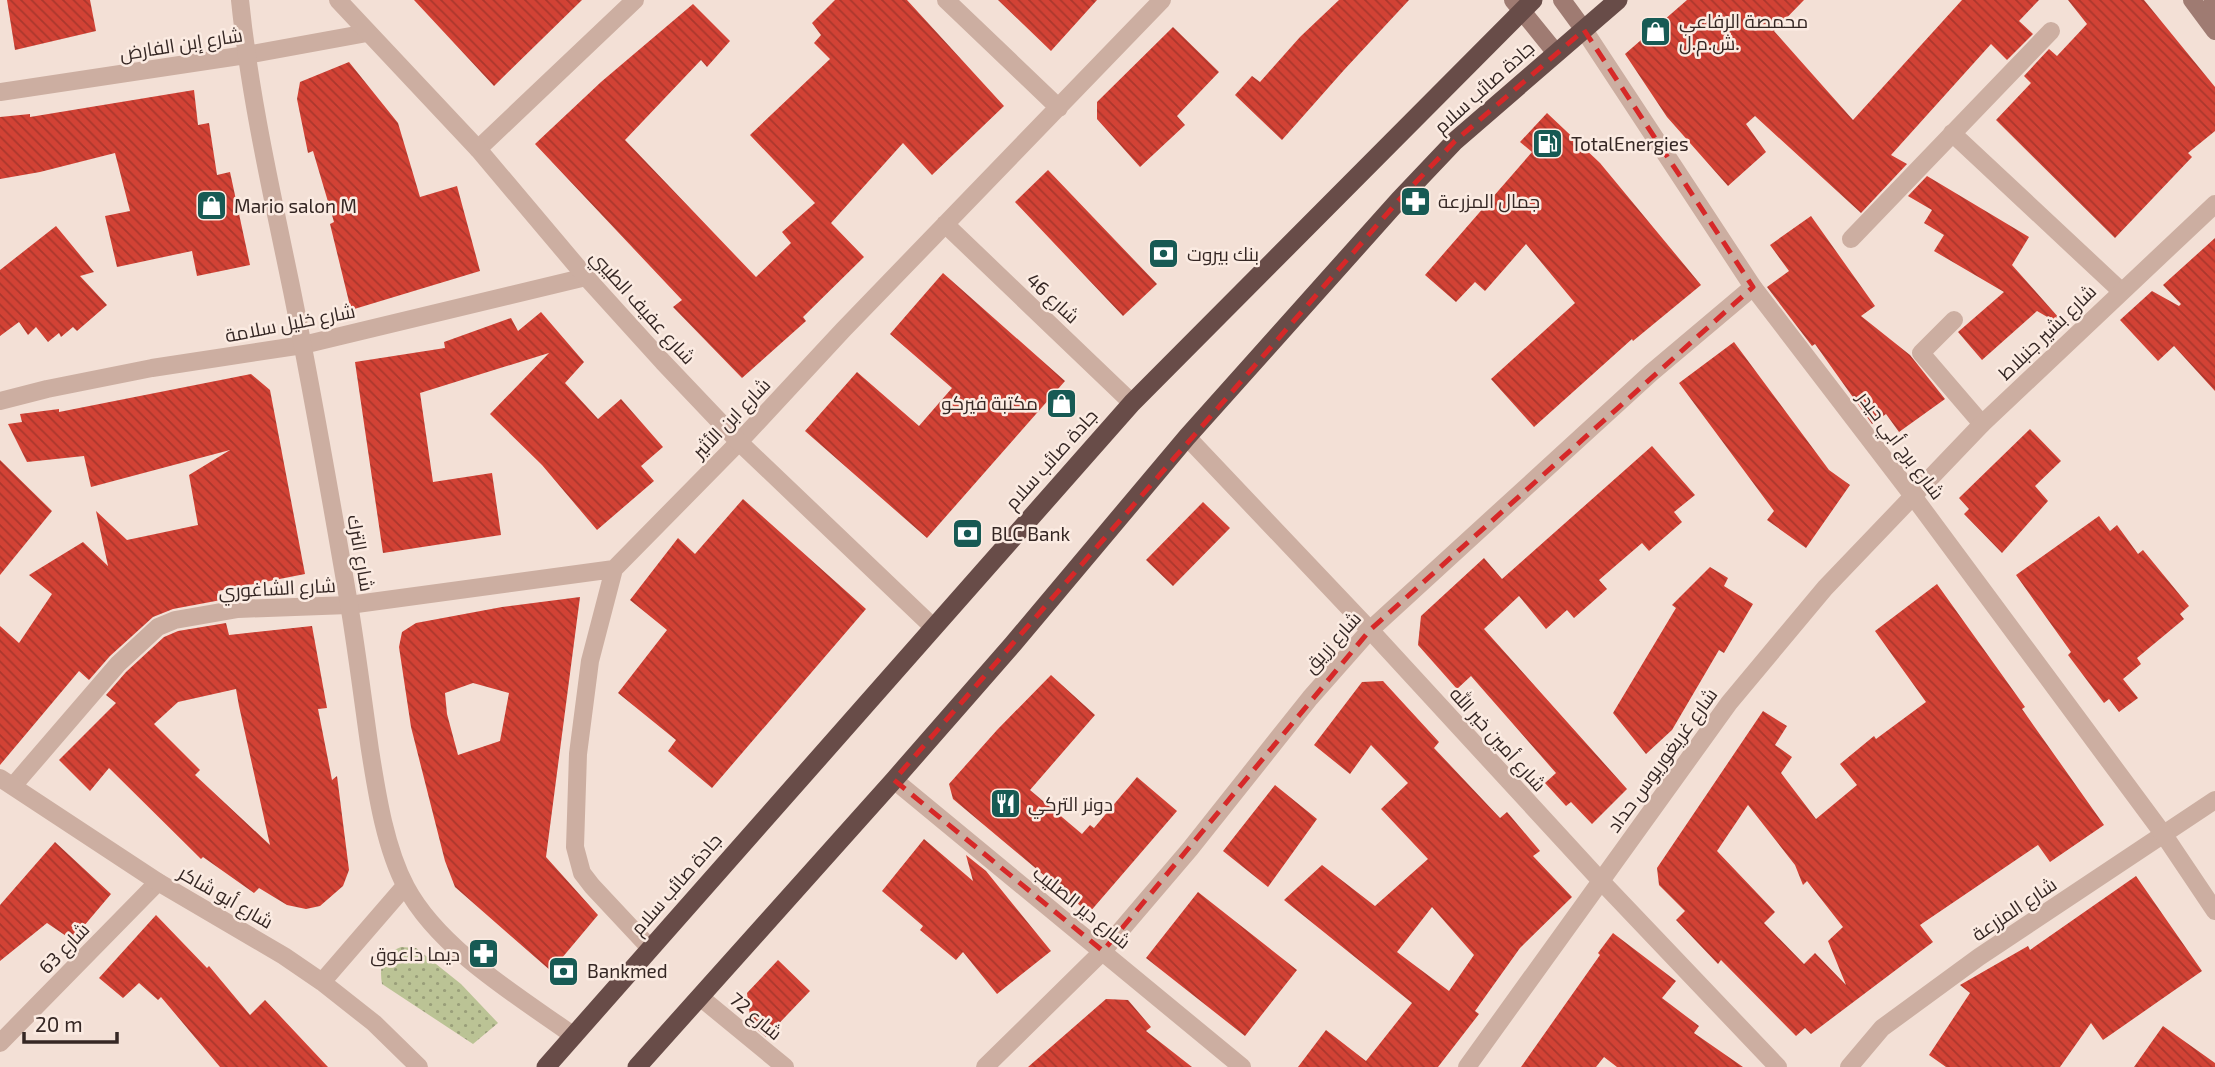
<svg xmlns="http://www.w3.org/2000/svg" width="2215" height="1067" viewBox="0 0 2215 1067" font-family="'Exo 2',Cairo,sans-serif">
<defs>
<pattern id="grass-dots" width="8" height="8" patternUnits="userSpaceOnUse" patternTransform="scale(1.75)"><rect width="8" height="8" fill="#bbc395"/><path d="M2 2h.1M6 6h.1" fill="none" stroke="#999e79" stroke-width="1.8" stroke-linecap="round"/></pattern>
<pattern id="building-back-hatch" width="6" height="6" patternUnits="userSpaceOnUse" patternTransform="scale(1.75)"><rect width="6" height="6" fill="#d24235"/><path d="M-1 5l2 2M0 0l6 6M5-1l2 2" fill="none" stroke="#ab372d"/></pattern>
</defs>
<rect width="100%" height="100%" fill="#f3e0d6"/>
<path fill="url(#grass-dots)" d="M401 947 416 948 461 984 498 1023 473 1044 382 984C379 966 382 954 401 947Z"/>
<path fill="url(#building-back-hatch)" fill-rule="evenodd" d="M7 0H90L96 31 15 50Z
M414 0H582L494 86Z
M835 0H907L1004 106 932 175 903 143 831 223 864 257 803 317 806 321 742 378 673 307 682 300 535 144 601 82 693 4 730 41 707 67 701 60 625 140 756 277 791 243 782 232 815 203 750 135 830 59 814 43 821 35 812 23Z
M998 0H1097L1051 51Z
M1339 0H1409L1344 70 1282 140 1235 95 1252 76 1260 82 1300 37Z
M1687 0H1804L1774 31 1853 120 1962 0H2039L2019 21 2033 34 2007 60 1991 44 1891 155 1907 164 1861 213 1755 116 1746 124 1766 152 1728 186 1667 117 1625 54Z
M2068 0H2144L2215 87V131L2188 153 2192 157 2115 238 1996 120 2031 83 2024 76 2049 49 2057 56 2087 24Z
M1173 27 1219 72 1177 116 1185 125 1140 167 1097 119V102Z
M349 62 398 123 420 197 457 186 480 271 351 310 330 224 334 222 313 151 308 153 297 99 300 82Z
M194 90 198 125 209 123 217 175 230 172 250 265 197 276 192 251 117 267 105 216 130 211 115 153 40 172 0 179V117L30 114V117Z
M1547 113 1600 163 1701 285 1633 341 1632 339 1534 427 1491 379 1575 303 1526 244 1485 291 1475 282 1456 302 1425 275 1532 152 1520 142Z
M1048 170 1157 284 1123 316 1015 202Z
M1927 176 2029 237 2012 265 2059 318 2056 322 2037 311 1982 360 1958 332 2004 292 1934 251 1944 235 1924 223 1932 210 1908 196Z
M1811 216 1875 306 1861 316 1910 355 1945 399 1899 432 1886 414 1872 424 1815 344 1812 346 1767 287 1789 271 1770 245Z
M56 226 94 272 80 276 107 305 77 331 73 327 61 337 59 333 48 342 36 327 28 335 19 322 0 336V270Z
M2215 238V391L2174 346 2158 361 2120 320 2152 291 2179 306 2181 304 2163 285Z
M943 273 1065 381 927 538 805 431 857 372 919 426 952 388 890 334Z
M541 312 584 362 565 383 598 419 621 399 663 447 641 466 654 481 597 530 542 465 490 414 549 353 420 393 433 482 492 473 501 535 383 553 355 362 445 348 444 342 511 318 518 331Z
M1734 342 1829 470 1850 485 1806 548 1767 520 1774 511 1679 383Z
M251 374 270 390 305 574 218 591 221 600 173 609 153 617 110 656 89 680 79 671 0 765V626L19 643 52 594 29 575 83 542 108 566 96 511 127 540 198 525 189 475 230 450 91 487 84 456 27 462 8 424 22 422 20 414 59 409V412Z
M2030 429 2061 461 2035 486 2048 501 2002 553 1964 514 1969 509 1959 498Z
M1652 446 1695 495 1674 512 1682 522 1649 551 1642 543 1599 580 1607 589 1574 618 1567 610 1546 629 1519 596 1484 629 1627 789 1592 824 1571 802 1566 806 1545 783 1556 773 1471 676 1457 689 1418 645 1421 616 1484 558 1502 579Z
M0 460 52 511 0 575Z
M743 499 866 609 712 788 668 751 676 740 618 693 667 630 630 600 678 538 695 554Z
M1203 502 1230 528 1173 586 1146 560Z
M2099 516 2110 531 2117 525 2138 554 2143 550 2189 606 2180 614 2184 619 2137 658 2141 664 2123 679 2138 698 2119 712 2109 699 2104 703 2068 655 2071 652 2016 575Z
M1710 567 1728 578 1724 586 1753 604 1724 653 1719 650 1672 730 1646 754 1613 713 1676 608 1672 605Z
M1937 584 2025 707 2022 709 2104 825 2050 862 2038 845 1920 925 1933 942 1811 1034 1805 1028 1796 1036 1721 960 1718 964 1676 920 1685 911 1659 885 1657 868 1763 711 1787 726 1775 745 1792 757 1781 773 1816 819 1857 785 1840 764 1874 736 1876 739 1926 702 1875 631ZM1748 805 1795 865 1803 885 1807 881 1843 927 1828 941 1846 985 1815 953 1804 964 1764 923 1775 912 1717 851Z
M580 597 546 857 598 915 551 971 455 887 445 861 411 727 399 647 402 632 416 623 502 607ZM473 683 509 693 500 741 458 755 447 714 445 693Z
M226 623 229 635 312 626 327 708 318 709 332 780 337 776 349 870 343 886 320 906 306 909 287 905 259 888 254 893 203 857 201 859 109 768 90 791 59 760 116 703 106 695 126 672 164 637 178 631ZM236 689 239 706 270 845 195 775 200 770 154 724 178 702Z
M1051 675 1095 715 1030 790 1082 834 1090 825 1094 828 1137 777 1177 811 1089 913 953 799 949 784 997 730Z
M1383 681 1439 742 1434 748 1500 818 1507 812 1540 851 1533 856 1572 897 1520 948 1475 1011 1479 1014 1438 1067H1298L1326 1030 1366 1061 1412 1003 1284 900 1322 865 1375 906 1428 859 1381 809 1408 783 1371 745 1350 774 1314 745 1362 682ZM1432 907 1474 955 1449 991 1397 952Z
M1275 785 1317 819 1268 887 1223 851Z
M924 839 973 881 966 855 986 871 1051 951 997 994 963 952 956 960 920 930 923 926 882 891Z
M55 842 111 894 72 940 47 923 0 961V905Z
M2136 876 2202 971 2103 1040 2091 1023 2060 1067H1946L1929 1055 1970 993 1960 985 2028 946 2030 950Z
M1198 892 1297 970 1245 1036 1146 958Z
M156 915 207 968 209 966 250 1015 265 1000 328 1067H220L161 997 158 1000 139 983 123 998 99 978Z
M1613 933 1676 981 1662 998 1699 1026 1694 1033 1743 1067H1617L1604 1057 1596 1067H1521L1600 955 1598 953Z
M778 960 810 991 766 1037 751 1024 747 993Z
M1106 999 1128 1000 1151 1027 1146 1031 1192 1067H1028Z
M2163 1026 2215 1063V1067H2134Z"/>
<g fill="none" stroke-linecap="round" stroke-linejoin="round">
<path stroke="#ccaea1" stroke-width="18" d="M1952 133 2121 291
M1851 239 2051 31
M1954 320 1921 353 1982 424"/>
<path stroke="#ccaea1" stroke-width="18" d="M946 0 1059 108
M0 92 246 55 367 33
M478 149 635 0
M945 224 1132 403
M0 401 47 389 152 368 303 345 586 277
M1187 437 1370 630 1600 880 1778 1067
M894 780 1242 1067
M13 786 118 664 158 627 175 620 238 609 349 605 614 569
M650 948 592 886 582 873 575 847 578 754 590 661 614 569 739 442 843 330 1162 0
M700 997 785 1067
M0 1043 158 882
M985 1067 1103 951 1190 849 1310 698 1370 630 1651 373 1753 287
M1467 1067 1729 703 1825 588 1982 424 2215 204
M1849 1067 1882 1028 1979 957 2215 800"/>
<path stroke="#ccaea1" stroke-width="18" d="M240 0C250 98 272 194 292 291 313 395 331 499 349 604 357 652 363 701 370 750 377 794 385 847 406 887 439 949 518 996 574 1036
M338 0 478 149 586 277 663 362 739 442 933 627
M1584 30 1753 287 1913 496 2164 835 2215 911
M0 778 158 882 284 956 322 982 374 1023 419 1067
M322 982 405 886"/>
<path stroke="#9f7b72" stroke-width="18" d="M1513 0 1556 53
M1562 0 1584 30
M2192 0 2215 31
M2213 0 2215 19"/>
<path stroke="#684c48" stroke-width="19" d="M546 1067 1132 403 1533 0
M637 1067 894 780 1013 644 1187 437 1399 200 1455 141 1618 0"/>
</g>
<path fill="none" stroke="#d62828" stroke-width="5" stroke-dasharray="14 9" stroke-linejoin="round" d="M1584 30 1753 287 1370 630 1103 951 894 780 1399 200 1455 141Z"/>
<defs>
<symbol id="shop-square" viewBox="-11 -11 22 22"><rect x="-9" y="-9" width="18" height="18" rx="4" fill="#175a54" stroke="#fbebe2"/><path d="M-5-2.5h2.3a2.7 3.5 0 0 1 5.4 0H5L5.5 6h-11ZM-1.5-2.5h3a1.5 2.3 0 0 0-3 0Z" fill="#fff"/></symbol>
<symbol id="fuel-square" viewBox="-11 -11 22 22"><rect x="-9" y="-9" width="18" height="18" rx="4" fill="#175a54" stroke="#fbebe2"/><path d="M-5.5-6h7V0h2V4h1.3V-2.5L3-4.5l.8-.8L6-3V5H2.5V1h-1V6h-7ZM-4.2-4.7v3.2H.2V-4.7Z" fill="#fff"/></symbol>
<symbol id="pharmacy-square" viewBox="-11 -11 22 22"><rect x="-9" y="-9" width="18" height="18" rx="4" fill="#175a54" stroke="#fbebe2"/><path d="M-2-6h4v4h4v4h-4v4h-4v-4h-4v-4h4Z" fill="#fff"/></symbol>
<symbol id="bank-square" viewBox="-11 -11 22 22"><rect x="-9" y="-9" width="18" height="18" rx="4" fill="#175a54" stroke="#fbebe2"/><path d="M-6-4H6V4H-6ZM0-2.3a2.3 2.3 0 1 0 0 4.6a2.3 2.3 0 1 0 0-4.6Z" fill="#fff"/></symbol>
<symbol id="restaurant-square" viewBox="-11 -11 22 22"><rect x="-9" y="-9" width="18" height="18" rx="4" fill="#175a54" stroke="#fbebe2"/><path d="M-5-6h1v4h1v-4h1v4h1v-4h1v5L-1.5 .5V6h-2V.5L-5-1ZM5-6V6H3V1.5H1.5Q1.5-4 5-6Z" fill="#fff"/></symbol>
</defs>
<g fill-rule="evenodd">
<use href="#shop-square" x="1638" y="14" width="35" height="35"/>
<use href="#fuel-square" x="1530" y="126" width="35" height="35"/>
<use href="#pharmacy-square" x="1398" y="184" width="35" height="35"/>
<use href="#shop-square" x="194" y="188" width="35" height="35"/>
<use href="#bank-square" x="1146" y="236" width="35" height="35"/>
<use href="#shop-square" x="1044" y="386" width="35" height="35"/>
<use href="#bank-square" x="950" y="516" width="35" height="35"/>
<use href="#restaurant-square" x="988" y="786" width="35" height="35"/>
<use href="#pharmacy-square" x="466" y="936" width="35" height="35"/>
<use href="#bank-square" x="546" y="954" width="35" height="35"/>
</g>
<g text-anchor="middle" stroke-width="5" stroke-linejoin="round" paint-order="stroke">
<g font-size="19" fill="#352724" stroke="#fbebe2" text-anchor="start">
<text x="1679" y="28">محمصة الرفاعي<tspan x="1679" dy="22">ش.م.ل.</tspan></text>
<text x="1571" y="151">TotalEnergies</text>
<text x="1438" y="208">جمال المزرعة</text>
<text x="234" y="213">Mario salon M</text>
<text x="1187" y="261">بنك بيروت</text>
<text x="1038" y="410" text-anchor="end">مكتبة فيركو</text>
<text x="991" y="541">BLC Bank</text>
<text x="1028" y="811">دونر التركي</text>
<text x="460" y="961" text-anchor="end">ديما داعوق</text>
<text x="587" y="978">Bankmed</text>
</g>
<g font-size="19" fill="#352724" stroke="#fbebe2">
<text transform="translate(181 44) rotate(-9)" y="7">شارع إبن الفارض</text>
<text transform="translate(1484 87) rotate(-42)" y="7">جادة صائب سلام</text>
<text transform="translate(1053 298) rotate(43)" y="7">شارع 46</text>
<text transform="translate(643 307) rotate(48)" y="7">شارع عفيف الطيبي</text>
<text transform="translate(290 323) rotate(-11)" y="7">شارع خليل سلامة</text>
<text transform="translate(2047 332) rotate(-44)" y="7">شارع بشير جنبلاط</text>
<text transform="translate(731 418) rotate(-46)" y="7">شارع ابن الأثير</text>
<text transform="translate(1901 445) rotate(53)" y="7">شارع برج أبي حيدر</text>
<text transform="translate(1051 459) rotate(-48)" y="7">جادة صائب سلام</text>
<text transform="translate(361 553) rotate(80)" y="7">شارع الترك</text>
<text transform="translate(277 588) rotate(-3)" y="7">شارع الشاغوري</text>
<text transform="translate(1332 642) rotate(-48)" y="7">شارع زريق</text>
<text transform="translate(1498 739) rotate(48)" y="7">شارع أمين خير الله</text>
<text transform="translate(1662 760) rotate(-54)" y="7">شارع غريغوريوس حداد</text>
<text transform="translate(676 884) rotate(-49)" y="7">جادة صائب سلام</text>
<text transform="translate(226 897) rotate(30)" y="7">شارع أبو شاكر</text>
<text transform="translate(1082 907) rotate(39)" y="7">شارع دير الصليب</text>
<text transform="translate(2014 909) rotate(-34)" y="7">شارع المزرعة</text>
<text transform="translate(64 948) rotate(-46)" y="7">شارع 63</text>
<text transform="translate(756 1016) rotate(40)" y="7">شارع 72</text>
</g>
</g>
<path d="M24 1032v10h93v-10" fill="none" stroke="#352724" stroke-width="3.5"/>
<text x="35" y="1032" font-size="21" fill="#352724" stroke="#fbebe2" stroke-width="5" paint-order="stroke">20 m</text>
</svg>
